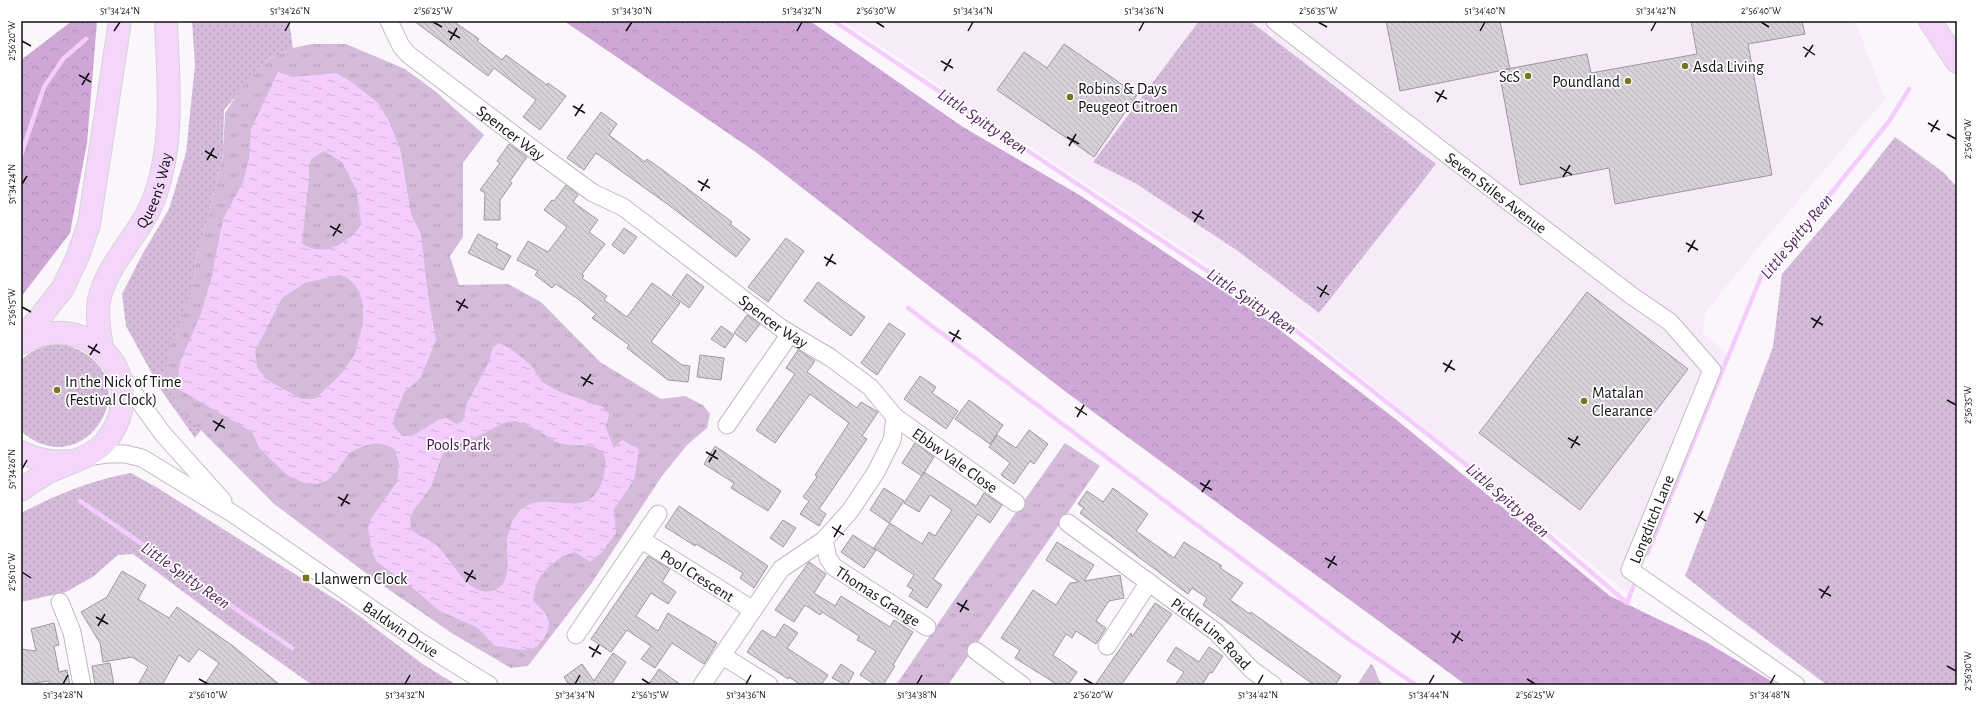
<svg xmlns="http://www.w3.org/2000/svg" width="1978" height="706" viewBox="0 0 1978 706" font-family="'Alegreya Sans',sans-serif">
<defs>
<pattern id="grass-dots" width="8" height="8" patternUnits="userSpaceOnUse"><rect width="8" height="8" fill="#d4bbda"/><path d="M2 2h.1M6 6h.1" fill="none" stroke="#b5a0ba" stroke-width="1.8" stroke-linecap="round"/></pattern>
<pattern id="forest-crowns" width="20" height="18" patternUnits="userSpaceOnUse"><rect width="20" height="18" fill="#cea7d7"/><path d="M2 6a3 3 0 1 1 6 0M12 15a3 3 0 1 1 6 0" fill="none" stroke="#b08fb8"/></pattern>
<pattern id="park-tufts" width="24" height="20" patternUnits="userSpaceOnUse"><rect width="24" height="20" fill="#d4bbda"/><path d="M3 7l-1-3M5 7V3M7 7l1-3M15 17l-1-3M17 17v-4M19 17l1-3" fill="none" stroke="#b5a0ba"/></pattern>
<pattern id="water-ripples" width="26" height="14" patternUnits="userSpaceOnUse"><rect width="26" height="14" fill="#f5ccfe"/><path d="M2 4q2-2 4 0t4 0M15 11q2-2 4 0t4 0" fill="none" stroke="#d1aed9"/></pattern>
<pattern id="building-back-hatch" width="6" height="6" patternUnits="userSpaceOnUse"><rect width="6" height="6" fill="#d6d0d8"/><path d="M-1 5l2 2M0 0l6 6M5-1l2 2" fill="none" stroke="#b7b1b8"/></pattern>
</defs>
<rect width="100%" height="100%" fill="#fbf5fc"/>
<path fill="#f7ebf9" d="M842 21H1855L1885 99 1754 252 1705 313 1703 333 1729 355 1627 593 1297 325Z"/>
<path fill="url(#grass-dots)" d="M192 21H289L293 48 267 60 224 110 223 154 207 222 196 257 194 281 172 386 201 430 195 438 161 390 126 326 122 294 143 253 169 209 186 153 195 65Z
M1199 21H1250L1436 164 1319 313 1238 251 1135 183 1093 162Z
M1895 137 1943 172 1957 187V685H1827L1726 609 1685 576 1773 347 1782 274 1847 198Z
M62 344C158 368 87 490 21 431V360C34 348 45 345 62 344Z
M131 473 156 487 346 606 424 665 457 685H312L229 626 133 554 118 555 94 576 66 592 21 602V513C56 495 91 480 131 473Z"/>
<path fill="url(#forest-crowns)" d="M72 21H97L87 143 70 233 21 297V60Z
M564 21H810L963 127 1081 196 1272 324 1398 421 1610 596 1706 642 1778 685H1466L1066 392 757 153Z"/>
<path fill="url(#park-tufts)" d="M312 44H346L405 69 435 91 484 135 463 163V237L450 256 459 285 508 284 541 302 600 362 661 399 685 396 703 405 710 414 707 428 687 445 662 476 591 584 528 666 511 668 453 634 375 580 273 503 181 410 164 381 166 361 194 281 196 257 207 222 223 154 225 113 240 90 267 60 293 48Z
M1065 443 1100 466 948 685H896L957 596Z
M1371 664C1378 669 1375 682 1386 685H1357Z"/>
<path fill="url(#water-ripples)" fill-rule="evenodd" d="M278 72 293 77 336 73 350 81 378 103 390 123 401 152 411 214 421 234 428 295 436 340 421 377 405 392 394 416 393 423 396 430 403 436H412L438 420 446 418 456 424 463 421 467 403 488 364 493 347 499 343 511 349 531 365 542 382 560 392 603 407 609 414 606 428 614 448 622 440 639 449 634 480 614 509 616 533 602 552 590 562 575 552C551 559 535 576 533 601 546 613 555 620 544 638 540 643 537 648 530 649 519 651 506 647 495 646L478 628 438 610 413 588 377 562 372 552 368 528 372 517 397 482 399 463 394 448 376 443 364 446 349 453 337 471 328 480 317 484 304 483 287 475 260 449 252 432 180 390 178 375 181 360 200 316 211 280 223 219 243 182 249 159 251 129ZM324 151 342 162 357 191 361 225C349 243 321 259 302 243L309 178V165L312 158ZM339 275 346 277 355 285 360 294 363 306V323L355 354 342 373 315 399H301L266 379 257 367 255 351 282 298 305 283ZM516 421C523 424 530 426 536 430 545 434 553 442 562 444 574 447 594 442 603 453 607 459 605 468 604 474 592 534 536 476 513 520 510 526 508 534 507 540 506 556 514 585 492 591 467 597 451 557 436 545 428 538 418 536 411 529L410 519 413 511 431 487 442 455 447 449 452 445 472 439 506 422Z"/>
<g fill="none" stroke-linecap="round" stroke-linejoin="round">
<path stroke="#f5ccfe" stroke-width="4.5" d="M834 21 1294 329 1464 463 1627 603 1635 582
M21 155 44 87 63 59 86 39
M908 308 1350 640 1416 685
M80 501 292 648
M1647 554 1763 272 1824 202 1890 120 1909 89"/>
</g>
<path fill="url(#building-back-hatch)" stroke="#9e989f" d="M414 21H453L479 39 477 41 502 60 506 55 547 85 548 83 566 96 540 130 523 117 536 100 494 68 488 76Z
M1386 21H1500L1510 69 1502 70 1587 54 1591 73 1697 54 1691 21H1802L1805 34 1748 44 1772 175 1615 204 1609 168 1520 185 1499 71 1400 91Z
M1064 44 1137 95 1094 157 997 90 1024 52 1047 68Z
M601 112 617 124 609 135 645 162 647 159 660 168 732 222 730 224 750 239 736 257 670 206 596 153 584 170 567 158Z
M509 144 527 157 510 181 512 183 500 200V220H484L485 193 480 190 500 163 497 161Z
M566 185 578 195 573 202 598 220 589 232 605 244 582 274 584 276 582 278 607 296 604 300 627 317 652 283 680 303 651 342 682 365 690 366 688 382 668 380 627 348 629 345 592 318 596 314 578 299 556 284 552 288 535 275 538 271 517 260 528 241 548 252 567 227 544 210 552 200 554 201Z
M624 228 637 237 624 254 612 245Z
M478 234 498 244 496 248 511 256 503 270 468 253Z
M786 238 804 251 768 302 748 287Z
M687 274 704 287 689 308 672 295Z
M818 282 865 317 851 336 804 301Z
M1587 292 1688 369 1580 510 1479 433Z
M747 315 760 324 746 342 734 333Z
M889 323 905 334 877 375 861 363Z
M721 326 734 335 725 348 711 339Z
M798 350 815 361 807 372 857 408 861 402 878 412 862 436 867 439 819 509 826 514 819 526 800 514 809 501 803 497 817 477 815 475 849 423 810 394 775 443 756 430 795 374 786 368Z
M700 355 724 358 721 380 697 377Z
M920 376 936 387 932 393 958 411 946 429 904 399Z
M969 400 1003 425 990 444 955 419Z
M1029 430 1048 444 1034 464 1030 461 1014 484 1001 475 1010 463 989 447 997 435 1016 448Z
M915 443 934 457 922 476 902 463Z
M715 446 781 491 768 511 731 488 734 483 704 464Z
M924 472 976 506 984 493 1002 505 990 523 978 514 933 579 942 585 927 608 909 596 913 590 907 586 914 575 874 548 890 523 922 544 929 532 935 536 952 510 930 495 919 512 904 503Z
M884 488 904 501 889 523 870 510Z
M1113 488 1148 514 1136 531 1174 558 1184 542 1222 566 1220 568 1243 583 1230 600 1250 614 1251 612 1341 676 1335 685H1314L1203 605 1207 598 1192 588 1188 594 1080 513 1084 508 1078 504 1087 491 1103 502Z
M679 506 768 566 754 588 740 578 743 573 696 544 695 546 665 527Z
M783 520 796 528 783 547 770 538Z
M853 535 876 550 864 568 841 552Z
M1057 542 1094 565 1084 581 1120 575 1124 598 1109 601 1096 621 1106 628 1096 644 1076 631 1072 638 1066 634 1053 655 1077 672 1068 685H1058L1015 658 1020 650 1001 638 1033 590 1056 605 1070 583 1079 582 1046 560Z
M648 556 670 569 662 582 676 592 668 604 651 593 636 616 658 631 668 613 717 643 704 664 672 643 655 668 641 659 651 646 627 630 611 652 591 639Z
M809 562 826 574 814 593 835 606 841 596 890 627 894 620 913 632 893 665 895 666 883 685H876L860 675 876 651 857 640 859 636 822 612 820 615 805 605 794 622 775 610Z
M122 571 146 585 138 599 169 618 177 607 233 646 280 685H204L219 663 199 649 189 662 179 655 162 685H138L148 667 132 657 103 662 100 643 81 612 107 597Z
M1155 603 1172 614 1121 685H1095L1131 633 1132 637Z
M54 623 59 645 54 646 59 672 67 670 70 685H49V681L21 685V649L36 651 31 629Z
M784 624 798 633 787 648 828 675 821 685H801L789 677 788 679 747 652 762 630 775 638Z
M1176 647 1199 662 1209 647 1223 656 1212 673 1210 672 1202 685H1175L1184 672 1167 661Z
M613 653 626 662 611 685H569L564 677 582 664 594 681Z
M110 663 114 685H95L92 666Z
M841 664 854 673 847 685 832 678Z
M659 669 681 685H648Z"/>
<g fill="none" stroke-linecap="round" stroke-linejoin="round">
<defs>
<g id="minor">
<path id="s1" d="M389 21 401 46 409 55 533 149 593 193 623 207 781 328 831 358 870 387 895 417 892 440 876 472 850 511 824 540 781 569 702 685"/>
<path id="s2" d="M1275 21 1462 166 1632 296 1670 322 1712 370 1630 570 1796 685"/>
<path d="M121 376 163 434 223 501"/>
<path id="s3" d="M895 417 1016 503"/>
<path d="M727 425 790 334"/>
<path id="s4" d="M86 457 107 454H125L142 458 235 515 420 642 489 685"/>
<path id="s5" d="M1068 523 1216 632 1252 670 1273 685"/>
<path id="s6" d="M642 540 753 610"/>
<path id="s7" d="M824 540 828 558 834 567 927 627"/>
<path d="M60 602 72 632 82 685"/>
<path d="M576 635 658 514"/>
<path d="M1107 646 1149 582"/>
<path d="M976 651 1022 685"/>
<path d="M723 656 769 685"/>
</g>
<g id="major">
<path d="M1930 21 1957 62"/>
<path d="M21 341 63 288 78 256 89 224 120 21"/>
<path d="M21 343C90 306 153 378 107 440 93 458 66 463 47 473 38 478 29 484 21 490"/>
<path id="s8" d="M102 349C100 333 96 316 99 300 108 261 142 233 155 196 175 140 168 79 166 21"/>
<path d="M21 452C37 460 51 463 69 461"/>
</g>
</defs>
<use href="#minor" stroke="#bfbac1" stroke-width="19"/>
<use href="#major" stroke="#d4d4d4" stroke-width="24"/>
<use href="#minor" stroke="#fff" stroke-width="17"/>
<use href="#major" stroke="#f4d6fb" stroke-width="22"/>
</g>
<path fill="none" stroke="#110f12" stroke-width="1.5" d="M433 22 442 27M876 22 884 27M1318 22 1327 27M1761 22 1769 27M114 31 120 22M285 31 290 22M448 31 460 38M626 31 632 22M797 31 802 22M968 31 973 22M1139 31 1144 22M1480 31 1485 22M1651 31 1656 22M450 40 457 28M22 41 31 46M1803 47 1815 55M1805 57 1813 45M941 61 953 68M944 71 951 59M79 75 91 82M82 85 89 73M1435 92 1447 99M1437 102 1444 90M573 106 585 113M575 116 583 104M1928 123 1940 130M1931 132 1938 120M1947 134 1956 139M1067 137 1079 144M1069 146 1076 134M205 151 217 158M207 160 214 148M1560 167 1572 175M1563 177 1570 165M698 181 710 188M22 184 27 176M701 191 708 179M1192 212 1204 219M1194 222 1202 210M330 226 342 233M333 236 340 224M1686 243 1698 250M1688 252 1695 240M824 257 836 264M826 266 833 254M1317 287 1329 295M1320 297 1327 285M456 301 468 308M22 307 31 312M458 311 465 299M1811 318 1823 325M1813 328 1821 316M949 332 961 339M952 342 959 330M88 346 100 353M90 355 97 344M1443 363 1455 370M1445 372 1452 360M581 377 593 384M583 386 591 374M1947 400 1956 405M1075 407 1087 415M1077 417 1084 405M213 421 225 428M215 431 223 419M1568 438 1580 445M1571 448 1578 436M706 452 718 459M709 462 716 450M22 469 27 460M1200 483 1212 490M1202 492 1210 480M338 497 350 504M341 506 348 494M1694 513 1706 521M1696 523 1703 511M832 527 844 535M834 537 841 525M1325 558 1337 565M1328 568 1335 556M22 572 31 578M464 572 476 579M466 582 473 570M1819 589 1831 596M1821 598 1829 586M957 603 969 610M960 612 967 600M96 617 108 624M98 626 105 614M1451 633 1463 641M1453 643 1460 631M589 647 601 654M592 657 599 645M1947 666 1956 671M199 679 208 684M642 679 650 684M1084 679 1093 684M1527 679 1535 684M63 684 68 675M405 684 410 675M575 684 580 675M746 684 751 675M917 684 922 675M1258 684 1263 675M1429 684 1434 675M1770 684 1775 675"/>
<g fill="#76771d" stroke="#fff" stroke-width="1.5">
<circle cx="1685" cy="66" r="4"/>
<circle cx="1528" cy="76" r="4"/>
<circle cx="1628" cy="81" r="4"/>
<circle cx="1070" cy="97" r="4"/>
<circle cx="57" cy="390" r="4"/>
<circle cx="1584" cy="401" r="4"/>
<rect x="302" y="574" width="8" height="8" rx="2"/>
</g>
<g text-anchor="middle" stroke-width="3.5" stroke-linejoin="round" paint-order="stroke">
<g font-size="16" fill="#110f12" stroke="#fff" text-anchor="start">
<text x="1693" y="72">Asda Living</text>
<text x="1520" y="82" text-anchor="end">ScS</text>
<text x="1620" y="87" text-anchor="end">Poundland</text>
<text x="1078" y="94">Robins &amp; Days<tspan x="1078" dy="18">Peugeot Citroen</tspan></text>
<text x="65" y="387">In the Nick of Time<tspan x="65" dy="18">(Festival Clock)</tspan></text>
<text x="1592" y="398">Matalan<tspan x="1592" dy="18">Clearance</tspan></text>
<text x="314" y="584">Llanwern Clock</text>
</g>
<g font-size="16" fill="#110f12" stroke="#fff">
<text dy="6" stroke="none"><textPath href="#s1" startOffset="168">Spencer Way</textPath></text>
<text dy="6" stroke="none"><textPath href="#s8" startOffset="173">Queen's Way</textPath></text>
<text dy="6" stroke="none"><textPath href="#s2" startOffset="280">Seven Stiles Avenue</textPath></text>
<text dy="6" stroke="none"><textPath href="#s1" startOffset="492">Spencer Way</textPath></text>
<text dy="6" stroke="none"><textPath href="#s3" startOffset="74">Ebbw Vale Close</textPath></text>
<text transform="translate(1651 519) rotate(-68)" y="6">Longditch Lane</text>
<text dy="6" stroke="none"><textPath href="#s6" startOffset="66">Pool Crescent</textPath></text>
<text dy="6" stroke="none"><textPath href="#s7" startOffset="82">Thomas Grange</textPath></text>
<text dy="6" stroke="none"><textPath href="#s4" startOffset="367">Baldwin Drive</textPath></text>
<text dy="6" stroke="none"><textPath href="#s5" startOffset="181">Pickle Line Road</textPath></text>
</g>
<g font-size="16" fill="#44144f" stroke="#fff">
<text x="458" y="450">Pools Park</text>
</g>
<g font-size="17" font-style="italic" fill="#52225c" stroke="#fff">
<text transform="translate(983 121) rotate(34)" y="6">Little Spitty Reen</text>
<text transform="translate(1796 236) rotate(-51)" y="6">Little Spitty Reen</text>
<text transform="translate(1252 301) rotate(34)" y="6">Little Spitty Reen</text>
<text transform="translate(1508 500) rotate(41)" y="6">Little Spitty Reen</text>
<text transform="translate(186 575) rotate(35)" y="6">Little Spitty Reen</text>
</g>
</g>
<rect width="1978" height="706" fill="none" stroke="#ffffff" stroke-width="44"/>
<rect x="22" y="22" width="1934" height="662" fill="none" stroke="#110f12" stroke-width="1.5"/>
<g font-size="10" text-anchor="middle" fill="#110f12">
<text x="120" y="14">51°34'24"N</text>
<text x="290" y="14">51°34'26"N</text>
<text x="433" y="14">2°56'25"W</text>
<text x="632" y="14">51°34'30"N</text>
<text x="802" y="14">51°34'32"N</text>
<text x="876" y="14">2°56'30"W</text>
<text x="973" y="14">51°34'34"N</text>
<text x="1144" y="14">51°34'36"N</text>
<text x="1318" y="14">2°56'35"W</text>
<text x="1485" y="14">51°34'40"N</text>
<text x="1656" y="14">51°34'42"N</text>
<text x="1761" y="14">2°56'40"W</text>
<text transform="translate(11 41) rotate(-90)" y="4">2°56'20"W</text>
<text transform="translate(1967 139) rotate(-90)" y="4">2°56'40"W</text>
<text transform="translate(11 184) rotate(-90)" y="4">51°34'24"N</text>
<text transform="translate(11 307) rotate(-90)" y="4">2°56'15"W</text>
<text transform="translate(1967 405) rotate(-90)" y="4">2°56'35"W</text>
<text transform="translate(11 469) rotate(-90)" y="4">51°34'26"N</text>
<text transform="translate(11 572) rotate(-90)" y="4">2°56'10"W</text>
<text transform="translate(1967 671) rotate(-90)" y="4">2°56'30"W</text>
<text x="63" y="698">51°34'28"N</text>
<text x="208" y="698">2°56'10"W</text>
<text x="405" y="698">51°34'32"N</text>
<text x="575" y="698">51°34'34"N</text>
<text x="650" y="698">2°56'15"W</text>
<text x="746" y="698">51°34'36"N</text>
<text x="917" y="698">51°34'38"N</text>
<text x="1093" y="698">2°56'20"W</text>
<text x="1258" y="698">51°34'42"N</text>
<text x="1429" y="698">51°34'44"N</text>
<text x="1535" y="698">2°56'25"W</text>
<text x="1770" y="698">51°34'48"N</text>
</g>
</svg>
